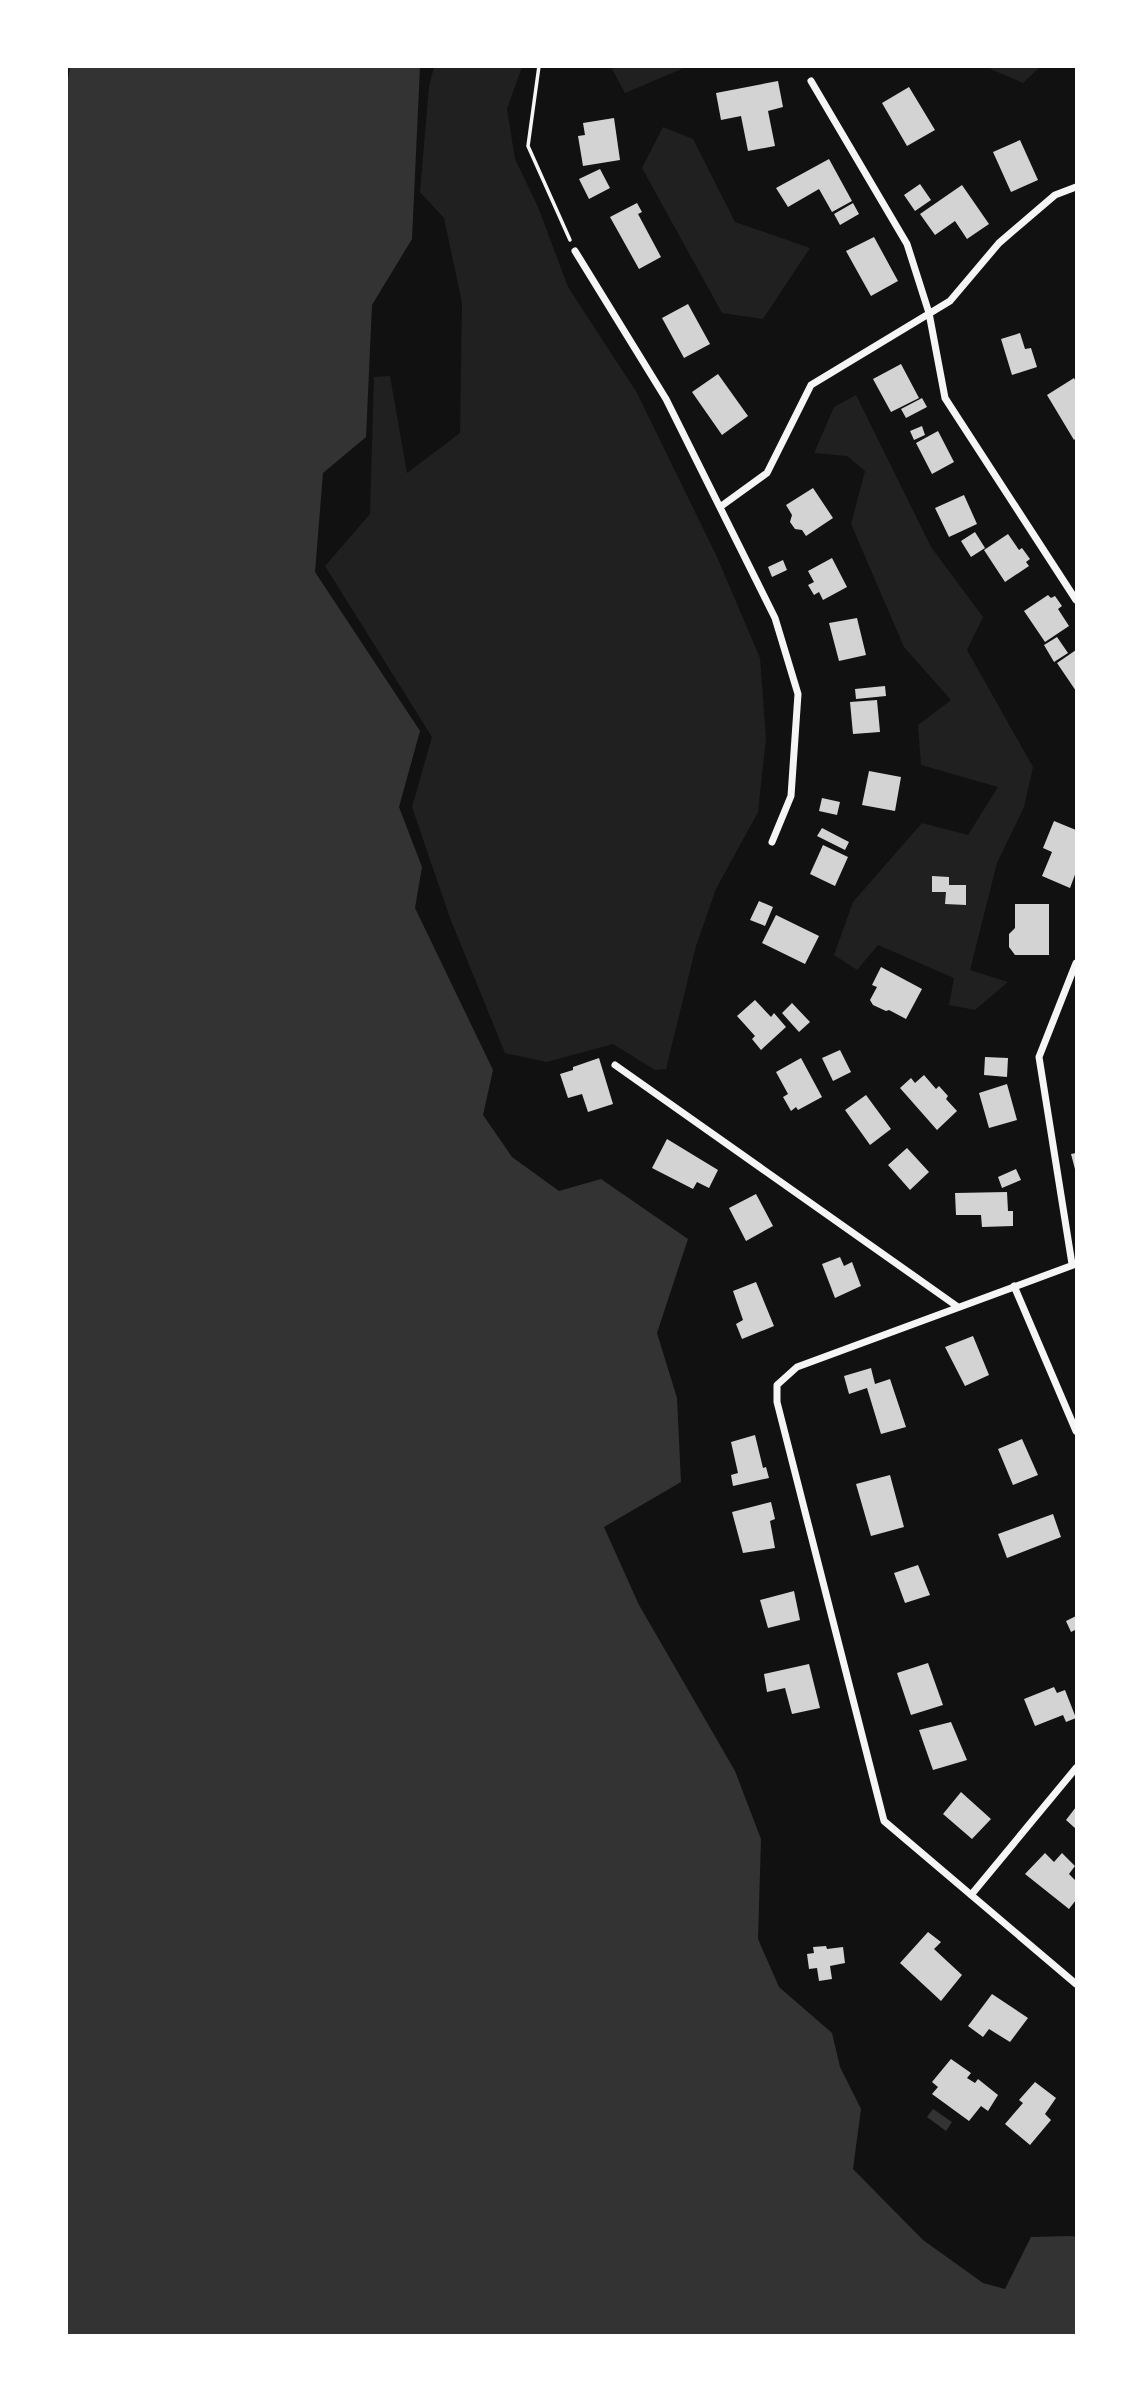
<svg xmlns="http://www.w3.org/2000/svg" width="1143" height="2402" viewBox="0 0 1143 2402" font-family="Commissioner,sans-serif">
<rect width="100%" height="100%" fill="#111"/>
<path fill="#202020" d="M434 67H522L507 109 515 159 538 207 568 287 637 393 717 557 760 658 766 738 758 812 716 889 696 946 666 1069 655 1070 613 1044 547 1062 505 1053 450 918 412 807 432 737 325 566 370 514 374 377 390 376 407 473 460 433 462 303 444 218 420 192 429 86Z
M611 67H730L684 68 625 93Z
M986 67H1040L1023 83Z
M663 127 693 139 735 222 810 248 763 319 722 313 642 168Z
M856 395 931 547 983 617 967 650 1033 767 1024 807 997 863 970 970 1008 982 975 1010 949 1005 954 978 878 945 857 970 834 955 853 902 922 823 968 835 998 787 921 765 918 725 951 700 904 647 851 524 865 471 847 456 814 453 834 407Z"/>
<path fill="#333" d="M70 67H420L412 239 372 305 366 437 323 473 315 572 420 731 399 807 422 867 415 908 493 1070 483 1115 512 1157 559 1191 601 1179 688 1239 657 1333 677 1398 681 1482 604 1527 639 1605 735 1771 761 1839 758 1939 779 1987 832 2033 840 2067 861 2109 853 2169 923 2240 983 2283 1005 2289 1031 2237 1073 2236 1076 2238V2335H67L66 94Z
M933 2109 952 2122 946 2131 927 2117Z"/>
<path fill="#d3d3d3" d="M778 81 783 107 768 111 775 146 748 151 741 116 721 120 716 93Z
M909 87 935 130 907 146 882 103Z
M614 118 620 160 583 166 578 136 585 135 583 123Z
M1020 140 1038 180 1011 192 993 152Z
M829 159 852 201 832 212 819 189 788 207 776 188Z
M600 169 610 188 589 199 579 179Z
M920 184 931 200 915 211 904 195Z
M962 185 989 224 967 239 955 221 935 235 920 214Z
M637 203 642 212 638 214 661 257 639 269 610 217Z
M853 203 859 214 840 225 834 214Z
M874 237 898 281 871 296 846 251Z
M688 304 710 344 684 358 662 318Z
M1020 333 1025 349 1031 348 1037 367 1012 375 1001 339Z
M901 364 919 398 891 412 873 379Z
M718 374 748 416 722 435 692 392Z
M1074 378 1076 382V438L1074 440 1047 395Z
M922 398 927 407 906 418 901 409Z
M922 426 925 435 914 440 910 431Z
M938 431 954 462 932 474 916 443Z
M813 488 833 518 806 536 802 530 795 529 790 522 792 515 786 505Z
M964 495 977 524 949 537 935 508Z
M975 532 985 548 971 557 961 541Z
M1008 534 1019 550 1022 548 1030 559 1026 562 1029 566 1005 582 984 550Z
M832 558 847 587 823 600 819 592 814 595 808 585 814 582 808 571Z
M783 560 787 570 772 577 768 567Z
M1048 595 1051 598 1055 596 1062 606 1058 609 1069 626 1045 642 1024 611Z
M857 618 866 655 839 661 829 623Z
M1057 637 1068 653 1054 662 1044 645Z
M1076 650V691L1057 663Z
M885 686 886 696 856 699 855 689Z
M877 700 880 732 853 734 850 702Z
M869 771 901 777 895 811 862 805Z
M822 798 840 802 837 815 819 811Z
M1054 821 1076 830V872L1070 888 1042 876 1052 852 1043 848Z
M822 828 849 842 845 850 817 836Z
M823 845 848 857 835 886 810 874Z
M932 876 949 877V885H966V905L945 904 946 892H932Z
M759 901 773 907 765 926 750 920Z
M1015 904H1049V955H1015L1009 947V934L1015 928Z
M776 915 819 936 805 964 762 943Z
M881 967 922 989 906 1019 889 1010 886 1011 873 1005 870 1000 877 987 872 985Z
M755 1000 771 1017 774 1013 786 1027 761 1050 752 1039 755 1036 737 1016Z
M792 1003 810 1022 799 1032 782 1013Z
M840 1050 851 1072 833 1081 822 1058Z
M985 1057 1008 1058 1007 1077 984 1075Z
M599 1058 613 1104 588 1112 582 1094 568 1098 560 1074 573 1070V1067Z
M801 1058 822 1097 798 1110 796 1107 791 1111 783 1097 788 1094 776 1072Z
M924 1075 936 1089 939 1086 948 1096 946 1099 957 1111 937 1130 900 1088 911 1078 915 1083Z
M1007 1084 1017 1120 989 1128 979 1093Z
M866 1095 891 1129 870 1145 845 1110Z
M667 1139 718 1170 709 1188 697 1182 693 1189 652 1168Z
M907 1148 929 1172 910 1190 888 1165Z
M1076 1153V1173L1071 1154Z
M1016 1169 1021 1180 1002 1188 998 1177Z
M1007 1192 1008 1211H1013V1226L982 1227 981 1215H956L955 1193Z
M756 1194 773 1226 746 1241 729 1208Z
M840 1257 844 1266 852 1262 861 1286 835 1298 822 1264Z
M756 1282 774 1326 742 1339 736 1324 743 1320 733 1291Z
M973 1336 989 1375 965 1386 945 1347Z
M871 1368 875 1384 890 1379 906 1427 881 1434 867 1388 849 1394 844 1376Z
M755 1435 763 1468 766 1467 769 1478 733 1486 731 1475 738 1473 731 1442Z
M1022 1439 1038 1475 1013 1485 998 1449Z
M890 1475 904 1527 871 1536 856 1484Z
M771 1502 775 1519 770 1521 775 1548 743 1553 732 1512Z
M1053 1514 1061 1537 1007 1558 998 1534Z
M918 1565 930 1595 905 1603 894 1573Z
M794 1591 800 1620 768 1628 760 1600Z
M1076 1616V1634L1075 1630 1071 1632 1066 1621Z
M928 1663 943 1705 911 1715 897 1673Z
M809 1664 820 1708 792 1714 785 1688 767 1692 764 1674Z
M1054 1687 1057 1693 1065 1690 1076 1718 1066 1722 1063 1715 1035 1726 1024 1699Z
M951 1722 967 1760 933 1770 919 1730Z
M961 1792 991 1819 972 1839 943 1814Z
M1076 1807V1829L1066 1820Z
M1045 1853 1054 1862 1062 1853 1075 1866 1069 1874 1076 1881V1900L1069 1909 1025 1874Z
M928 1932 941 1942 934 1949 962 1975 941 2001 900 1963Z
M826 1946 827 1949 843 1947 845 1963 830 1966 832 1979 819 1981 817 1968 809 1969 807 1954 814 1953 813 1947Z
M992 1994 1028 2018 1010 2042 989 2029 983 2037 968 2026Z
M951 2059 971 2073 967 2078 975 2083 978 2079 998 2095 988 2111 981 2106 969 2121 932 2094 938 2087 932 2082Z
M1035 2082 1056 2098 1045 2114 1051 2120 1030 2145 1005 2124 1023 2103 1019 2100Z"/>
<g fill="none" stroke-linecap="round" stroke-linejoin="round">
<path stroke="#f5f5f5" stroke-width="3.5" d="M539 66 528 146 570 240"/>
<path stroke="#f5f5f5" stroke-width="7" d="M811 81 907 244 929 313 945 398 1076 600
M575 251 666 399 775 618 798 694 791 796 772 842
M720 507 767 473 811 385 950 301 999 243 1055 195 1076 187
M615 1065 958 1307
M1072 1264 1039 1057 1076 963
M1076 1264 797 1367 777 1385V1402L884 1821 1076 1984
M1014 1286 1076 1431
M971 1895 1076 1768"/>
</g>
<rect width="1143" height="2402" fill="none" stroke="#ffffff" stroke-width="136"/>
</svg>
